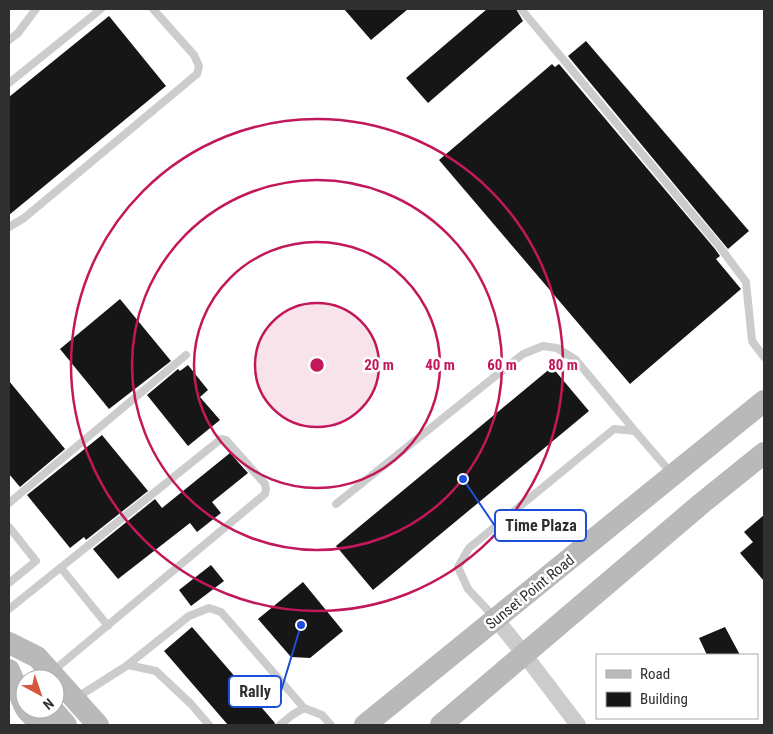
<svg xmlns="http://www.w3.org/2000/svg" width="773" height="734" viewBox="0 0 773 734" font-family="'Roboto Condensed',sans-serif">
<rect width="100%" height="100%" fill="#fff"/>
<path fill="#161616" d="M344 9H408L371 40Z
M487 9H516L523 21 428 103 406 78Z
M109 16 166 86 9 215V97Z
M586 41 749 231 728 249 568 56Z
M552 64 555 67 559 64 715 249 720 256 716 259 741 289 630 384 439 160Z
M120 299 171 361 109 409 60 349Z
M188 365 208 390 200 397 220 420 188 446 147 395 178 369 180 371Z
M552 367 589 411 373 590 336 546Z
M9 381 65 449 20 487 9 474Z
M102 435 148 491 86 540 84 537 70 548 27 495Z
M230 453 248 473 212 502 221 513 197 532 190 523 118 579 93 549 155 499 162 508Z
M764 515V581L740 553 753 542 744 532Z
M211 565 224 581 191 606 179 590Z
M303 582 343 631 310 658 291 657 258 619Z
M192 627 275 723 274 725H228L164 651Z
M725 627 740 655H707L699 638Z"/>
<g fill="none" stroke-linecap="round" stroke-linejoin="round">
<path stroke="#ccc" stroke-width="8" d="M521 9 719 246 746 282 752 341 764 357
M9 40 18 33 36 9
M9 83 101 9
M9 227 24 218 197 74 199 66 194 55 153 9
M9 503 186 355
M336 504 523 354 543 346 557 348 576 360 635 431
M9 527 36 561 9 583
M61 568 108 626
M9 609 221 439 226 440 265 484 266 489 265 494 53 671
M495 618 468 589 458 567 469 548 614 429 635 431 672 474
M125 667 189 616 209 608 221 612 304 708
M76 698 128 665 156 671 191 704 209 725
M280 725 292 715 304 708 322 715 331 725"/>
<path stroke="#ccc" stroke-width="16" d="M496 619 524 654 578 725"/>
<path stroke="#b9b9b9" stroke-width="22" d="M9 643 37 657 98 725
M9 670 25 707
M26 709 41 725
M52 709 66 725
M365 725 764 401
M441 725 702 503 764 453"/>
</g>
<circle cx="317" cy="365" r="62" fill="#c2185b" fill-opacity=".12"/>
<g fill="none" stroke="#c2185b" stroke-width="2.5">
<circle cx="317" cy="365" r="62"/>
<circle cx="317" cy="365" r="123"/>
<circle cx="317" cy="365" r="185"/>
<circle cx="317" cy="365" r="246"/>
</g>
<g text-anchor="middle" stroke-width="5" stroke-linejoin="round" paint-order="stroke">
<g font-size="15" fill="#2f2f2f" stroke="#fff">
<text transform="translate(530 592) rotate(-39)" y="5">Sunset Point Road</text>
</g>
</g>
<circle cx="317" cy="365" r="8" fill="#c2185b" stroke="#fff" stroke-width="2.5"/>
<g font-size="15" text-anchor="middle" font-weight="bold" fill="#c2185b" stroke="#fff" stroke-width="5" stroke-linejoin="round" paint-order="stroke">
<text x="379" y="370">20 m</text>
<text x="440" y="370">40 m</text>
<text x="502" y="370">60 m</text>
<text x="563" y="370">80 m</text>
</g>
<path fill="none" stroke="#1d4ed8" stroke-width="2" d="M463 479L495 526M301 625L281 691"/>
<g fill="#1d4ed8" stroke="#fff" stroke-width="2">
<circle cx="463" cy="479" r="5"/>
<circle cx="301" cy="625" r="5"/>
</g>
<g fill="#fff" stroke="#1d4ed8" stroke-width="2">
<rect x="495" y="510" width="91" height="31" rx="5"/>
<rect x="229" y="676" width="52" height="31" rx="5"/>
</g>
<g font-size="16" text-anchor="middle" font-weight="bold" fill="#2f2f2f">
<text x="541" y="531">Time Plaza</text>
<text x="255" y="697">Rally</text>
</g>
<rect width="773" height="734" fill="none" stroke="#2f2f2f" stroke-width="20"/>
<rect x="596" y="654" width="162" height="65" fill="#ffffff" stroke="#acacac"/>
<rect x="606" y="670" width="25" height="8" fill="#b9b9b9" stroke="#acacac"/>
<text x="640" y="679" font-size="15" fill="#2f2f2f">Road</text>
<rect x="606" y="692" width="25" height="15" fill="#161616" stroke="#acacac"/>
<text x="640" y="704" font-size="15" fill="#2f2f2f">Building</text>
<g transform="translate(40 694) rotate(140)"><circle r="24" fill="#ffffff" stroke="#acacac"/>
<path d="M0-4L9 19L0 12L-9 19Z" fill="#d8553f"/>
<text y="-8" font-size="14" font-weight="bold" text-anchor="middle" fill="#2f2f2f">N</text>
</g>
</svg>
